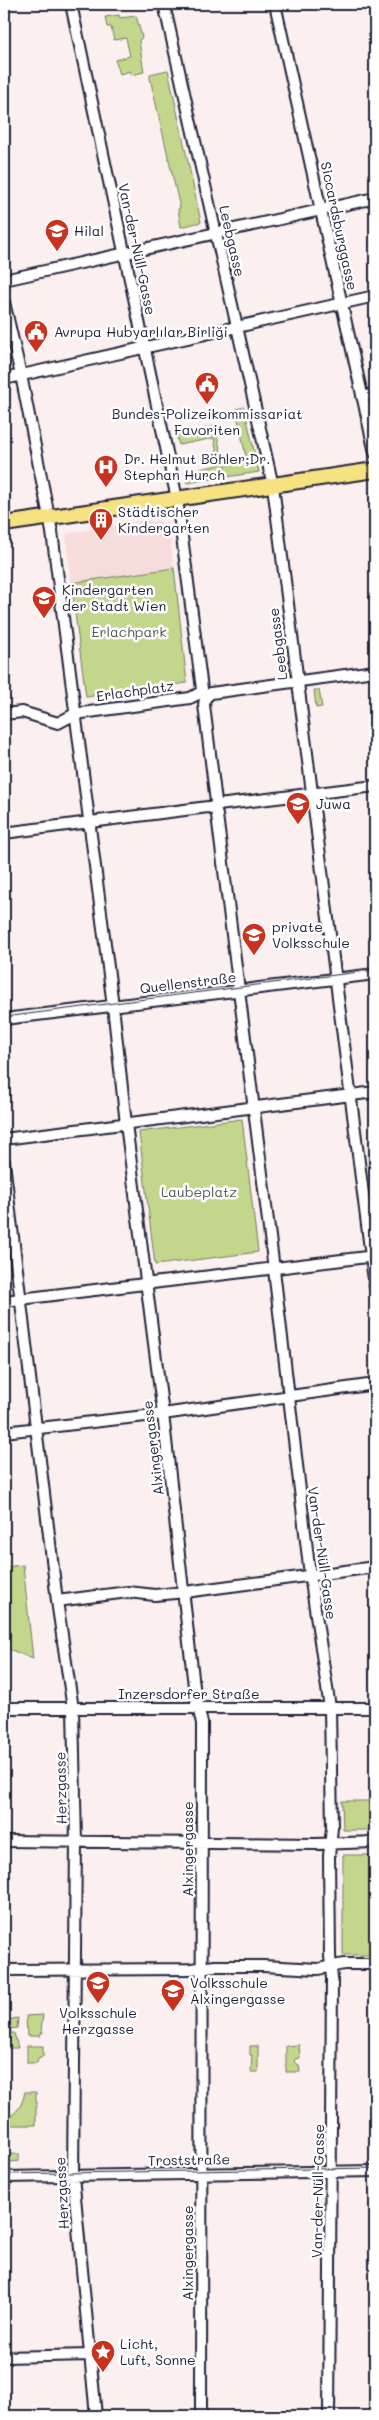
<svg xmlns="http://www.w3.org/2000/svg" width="379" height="2420" viewBox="0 0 379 2420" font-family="Mali,sans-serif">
<rect width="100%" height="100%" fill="#fbefef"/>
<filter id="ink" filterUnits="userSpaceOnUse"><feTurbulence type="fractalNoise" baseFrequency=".02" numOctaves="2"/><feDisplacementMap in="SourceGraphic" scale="10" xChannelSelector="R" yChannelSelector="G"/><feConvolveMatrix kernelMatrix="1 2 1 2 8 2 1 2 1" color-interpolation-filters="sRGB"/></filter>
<g filter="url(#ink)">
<path fill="#f6dcdb" d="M150 519 151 522 160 520 161 523 168 522 174 568 71 583 66 534Z"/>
<path fill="#c3d78c" stroke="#727c64" d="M119 15 120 18 136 16 142 37 139 41 144 72 131 75 130 71 120 74 115 60 130 56 126 38 114 40 111 27H107L105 17Z
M168 70 201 222 181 227 178 209 180 208 150 78V74Z
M244 407 259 472 187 483 186 480 189 479 185 472 219 465 214 438 179 445 176 435 187 433 188 434 215 426 224 466 247 462 236 409Z
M174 568 187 683 86 697 71 583Z
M314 690H319L322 707 316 708Z
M242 1119 258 1252 155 1265 139 1132Z
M23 1565 33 1659 4 1647V1567Z
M342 1801H375V1830H343Z
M343 1855H375V1955H343Z
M43 2015 41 2030 43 2033H40V2036H27L26 2016Z
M18 2018 17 2028 10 2029 11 2033H14L18 2048H7V2020Z
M299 2045 300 2058 295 2059 294 2062 299 2065 300 2072H286V2046Z
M27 2046H43V2056L38 2058 37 2063H27Z
M250 2046H258V2072H251L252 2055H250Z
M25 2092H36V2125H6V2118C18 2113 22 2105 25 2092Z
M11 2154H19V2161L4 2163V2155Z"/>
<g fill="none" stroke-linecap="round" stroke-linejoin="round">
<defs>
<path id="minor" d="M164 4 273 486 375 1288
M275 4 375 453
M4 280 375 198
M4 302 21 375 52 532 113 1006 126 1124 163 1414 195 1695 202 1723 201 2416
M4 379 375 296
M362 397 375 394
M375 671 211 693 205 698 204 705 216 802 218 805 375 786
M4 714 22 712 58 723 75 714 190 698 200 693 202 689 177 499 71 4
M4 833 208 807 215 809 217 815 272 1253 310 1575 330 1708 332 1828 329 1856 330 1956 332 1979 329 2416
M4 1019 375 974
M4 1139 375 1092
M4 1162 57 1601 73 1709 76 1842 73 2176 96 2416
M4 1301 375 1256
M4 1432 163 1414 375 1384
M57 1601 128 1592 155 1595 185 1592 375 1567
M4 1708H375
M4 1841 316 1844 375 1842
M4 1970 191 1969 215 1966H263L318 1969 344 1964H375
M4 2177 375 2171
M4 2357 89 2355"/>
<path id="major" d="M4 524 375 470"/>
</defs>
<use href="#minor" stroke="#22223b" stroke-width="14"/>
<use href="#major" stroke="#22223b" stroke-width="18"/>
<use href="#minor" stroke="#fff" stroke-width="10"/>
<use href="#major" stroke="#f7e281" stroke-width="14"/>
<path stroke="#22223b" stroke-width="1" d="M4 1017 375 970
M4 2174 375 2168"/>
</g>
</g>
<defs>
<symbol id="school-pin" viewBox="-11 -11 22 30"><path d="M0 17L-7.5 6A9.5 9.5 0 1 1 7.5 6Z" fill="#c8321e" stroke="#fff"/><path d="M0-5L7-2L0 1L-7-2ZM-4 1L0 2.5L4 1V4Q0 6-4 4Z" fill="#fff"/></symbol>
<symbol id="civic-pin" viewBox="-11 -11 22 30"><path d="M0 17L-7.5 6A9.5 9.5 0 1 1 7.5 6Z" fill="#c8321e" stroke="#fff"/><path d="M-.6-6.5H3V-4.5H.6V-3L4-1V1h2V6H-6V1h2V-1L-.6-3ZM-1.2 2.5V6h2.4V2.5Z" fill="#fff"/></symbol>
<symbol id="hospital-pin" viewBox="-11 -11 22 30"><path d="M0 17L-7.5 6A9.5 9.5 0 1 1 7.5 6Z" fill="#c8321e" stroke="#fff"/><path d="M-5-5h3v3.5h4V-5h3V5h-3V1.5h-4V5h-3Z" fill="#fff"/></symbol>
<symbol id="building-pin" viewBox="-11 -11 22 30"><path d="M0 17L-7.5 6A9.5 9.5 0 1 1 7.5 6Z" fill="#c8321e" stroke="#fff"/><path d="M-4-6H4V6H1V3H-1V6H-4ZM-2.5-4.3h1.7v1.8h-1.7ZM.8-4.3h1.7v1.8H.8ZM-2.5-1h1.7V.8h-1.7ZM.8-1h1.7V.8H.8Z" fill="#fff"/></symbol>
<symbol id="sight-pin" viewBox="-11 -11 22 30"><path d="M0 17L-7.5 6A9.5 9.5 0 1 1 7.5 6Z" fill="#c8321e" stroke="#fff"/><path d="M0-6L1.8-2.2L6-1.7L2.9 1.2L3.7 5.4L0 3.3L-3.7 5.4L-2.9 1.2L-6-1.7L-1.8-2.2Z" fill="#fff"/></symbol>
</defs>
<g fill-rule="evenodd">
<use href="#school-pin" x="43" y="217" width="28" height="38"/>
<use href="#civic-pin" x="22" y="318" width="28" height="38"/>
<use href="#civic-pin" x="193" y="370" width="28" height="38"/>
<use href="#hospital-pin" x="92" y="453" width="28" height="38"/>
<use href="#building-pin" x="87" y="506" width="28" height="38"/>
<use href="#school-pin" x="30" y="584" width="28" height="38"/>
<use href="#school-pin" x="284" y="790" width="28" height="38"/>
<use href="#school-pin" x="240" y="921" width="28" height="38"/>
<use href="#school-pin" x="84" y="1969" width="28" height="38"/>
<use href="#school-pin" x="159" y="1977" width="28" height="38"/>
<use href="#sight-pin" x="89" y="2338" width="28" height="38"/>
</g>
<g text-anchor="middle" stroke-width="5" stroke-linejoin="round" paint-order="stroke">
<g font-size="14" fill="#22223b" stroke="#fff">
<text transform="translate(339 226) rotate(78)" y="5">Siccardsburggasse</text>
<text transform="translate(232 241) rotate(77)" y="5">Leebgasse</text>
<text transform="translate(137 249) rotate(78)" y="5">Van-der-Nüll-Gasse</text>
<text transform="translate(278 644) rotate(-97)" y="5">Leebgasse</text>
<text transform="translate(135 691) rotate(-8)" y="5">Erlachplatz</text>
<text transform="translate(188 983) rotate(-7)" y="5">Quellenstraße</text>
<text transform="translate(153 1448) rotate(-97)" y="5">Alxingergasse</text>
<text transform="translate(322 1553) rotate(82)" y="5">Van-der-Nüll-Gasse</text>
<text x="189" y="1699">Inzersdorfer Straße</text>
<text transform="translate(61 1788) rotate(-91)" y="5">Herzgasse</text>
<text transform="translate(188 1849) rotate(-90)" y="5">Alxingergasse</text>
<text transform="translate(189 2160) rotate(-1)" y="5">Troststraße</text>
<text transform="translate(318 2191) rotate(-89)" y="5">Van-der-Nüll-Gasse</text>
<text transform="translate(62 2193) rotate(-93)" y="5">Herzgasse</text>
<text transform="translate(188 2253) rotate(-90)" y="5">Alxingergasse</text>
</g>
<g font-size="14" fill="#22223b" stroke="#fff" text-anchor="start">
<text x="74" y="236">Hilal</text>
<text x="54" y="337">Avrupa Hubyarlılar Birliği</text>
<text x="207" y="419" text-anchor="middle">Bundes-Polizeikommissariat<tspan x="207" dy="16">Favoriten</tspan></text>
<text x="124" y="464">Dr. Helmut Böhler;Dr.<tspan x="124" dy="16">Stephan Hurch</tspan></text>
<text x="118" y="517">Städtischer<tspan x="118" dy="16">Kindergarten</tspan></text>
<text x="62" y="595">Kindergarten<tspan x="62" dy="16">der Stadt Wien</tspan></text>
<text x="316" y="809">Juwa</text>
<text x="272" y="932">private<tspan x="272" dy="16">Volksschule</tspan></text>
<text x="190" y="1988">Volksschule<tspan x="190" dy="16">Alxingergasse</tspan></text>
<text x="98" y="2018" text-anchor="middle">Volksschule<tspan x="98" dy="16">Herzgasse</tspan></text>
<text x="120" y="2349">Licht,<tspan x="120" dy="16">Luft, Sonne</tspan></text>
</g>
<g font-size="14" fill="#525853" stroke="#fff">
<text x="129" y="637">Erlachpark</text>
<text x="199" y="1197">Laubeplatz</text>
</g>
</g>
<rect width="379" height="2420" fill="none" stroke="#fff" stroke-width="20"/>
<rect x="10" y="10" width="359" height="2400" fill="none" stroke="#22223b" stroke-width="2" filter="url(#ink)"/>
</svg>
